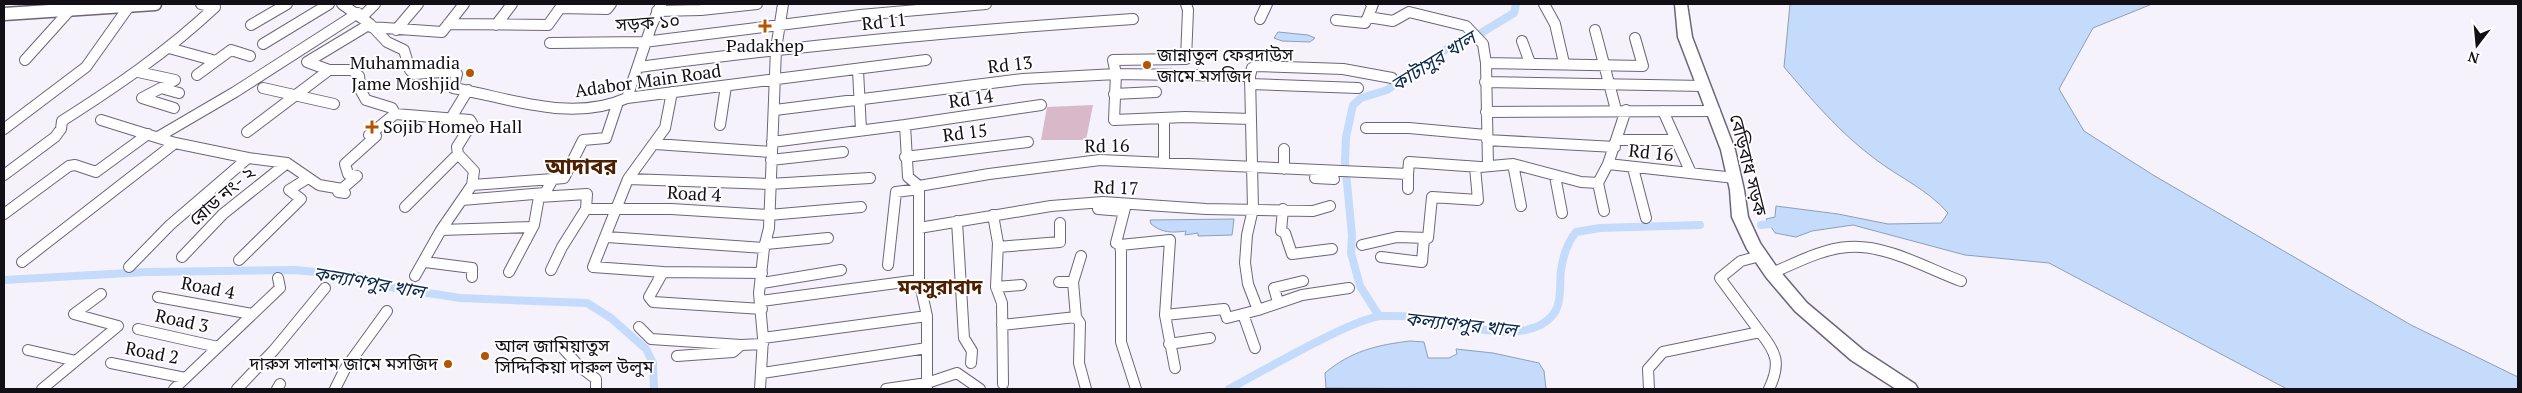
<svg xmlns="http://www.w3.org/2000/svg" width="2522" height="393" viewBox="0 0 2522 393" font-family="'PT Serif','Noto Sans Bengali',serif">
<rect width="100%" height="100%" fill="#f5f2fc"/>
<path fill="#d9b8ca" d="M1093 105 1086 140H1041L1047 107Z"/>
<path fill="#c5dbfb" stroke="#8f9eb7" d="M1790 4H2152L2093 28 2059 89 2084 131 2153 175 2411 325 2518 377V389H2287L2049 263 1965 255 1853 225 1812 231 1796 237 1775 233 1766 219 1775 217 1776 206 1838 214 1888 224 1941 223 1948 213C1927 189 1900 178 1875 159 1840 133 1812 100 1784 67Z
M1278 32 1308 35 1315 38 1310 42 1282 41 1274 38Z
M1234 219 1232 235 1198 236V233L1185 235 1186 231C1172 233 1162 233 1151 224L1150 220Z
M1410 341 1424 342 1428 358H1449L1457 354 1456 349 1493 353 1539 363 1544 371 1546 389 1326 388 1325 373C1351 351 1377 345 1410 341Z"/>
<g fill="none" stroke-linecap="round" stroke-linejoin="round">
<path stroke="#c5dbfb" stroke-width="8" d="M1761 225 1770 224
M4 280 146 272 295 270 358 276 390 287 460 298 587 303 611 318 646 349 653 363 654 389
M1379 316 1360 286 1351 253 1352 235 1345 162 1346 137 1353 105 1361 98 1387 90 1457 42 1481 33 1514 13 1516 4
M1229 389C1258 374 1356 316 1383 316 1395 316 1408 316 1420 317 1456 323 1523 347 1551 317 1563 305 1559 285 1561 270 1563 256 1567 243 1576 232L1600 228 1700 225"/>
<defs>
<path id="minor" d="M342 4 370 24 387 42 404 50 410 70 414 74 455 71 457 74 453 88C510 98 571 123 627 98L926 60
M1186 4 1188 10 1186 59 1113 60 1116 74 1114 120 1185 117 1251 119
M1371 4H1373L1368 17 1393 21 1409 12 1466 26 1483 44 1486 63 1488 166
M1544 4 1555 24 1564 63
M560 8 607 9 611 4
M657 11 701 10 757 4
M362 17 375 4
M1260 19 1267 4
M1336 20 1365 23 1368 17
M448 24 548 25 563 4
M251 25 287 4
M496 25 512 4
M371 27 442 32 464 4
M396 30 418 4
M1595 30 1616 110
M1522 41 1530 63
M550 43 644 42 860 15 986 4
M263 44 329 4
M169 48 216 61 197 75
M25 60 70 10
M216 61 231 50 250 56
M307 62 329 70H352L359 76 361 91 366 100 392 108 395 114 470 120 472 123 457 147 458 154 474 171 472 185 441 230 415 276
M307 62 370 24
M1486 63 1643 66 1635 38
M639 67C803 45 968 30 1133 19
M858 70 861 130
M138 72 175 80 161 88 179 93
M1485 82 1704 86
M1250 84 1358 88
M161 88 142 98 174 108
M263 88 334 104
M672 92 665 128 628 179 593 267 663 272 762 273
M1114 94 1156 92
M627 98 651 27 661 4
M775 110 1023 79 1116 74 1250 76
M1663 111 1691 173
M1486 112 1715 111
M451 118 468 90
M1164 118V163
M101 120 175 143 248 158 287 163 319 185 342 189 338 192 345 193
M720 125 726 86
M905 125 1041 105
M1366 128H1409L1486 135
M4 129 86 67 130 5
M247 132 329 70
M158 137 235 92 358 13
M1487 140 1615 147
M1617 140H1675
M772 142 905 125 908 177 919 186 989 174 1100 160 1408 174 1409 162 1480 167 1513 164 1581 182 1598 183 1608 164 1735 178
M655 144 771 152
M1284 149V169
M905 157 1028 142
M771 160 843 152
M1513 164 1521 206
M1608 164 1626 110
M1633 168 1646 218
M1408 174V189
M4 175 55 137 61 129 62 121C117 86 167 52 215 7L201 4
M1555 176 1562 213
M1315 178 1334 179
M628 179 769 184 870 178
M1598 183 1604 211
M472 185 553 179
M919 186V280L927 316V389
M342 189 357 176 348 174 345 164 376 136 369 135 395 114
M539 197 587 194 586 209 562 247 551 270
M462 200 545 193
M1126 204 1116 243 1120 245 1121 252V342L1136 389
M405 207 458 154
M586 209H671L769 215 861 207
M1098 209 1123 211
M1283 209 1281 231 1285 233 1292 254 1332 249
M4 214 69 166 75 165 96 172 148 134
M993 215 998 243 996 287 1002 303 1003 384
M957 221 964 338 972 351 971 363
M919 228 1051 206 1103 202 1206 209 1313 211 1330 206
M441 230 531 227
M607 237 764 248
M766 244 828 238
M1120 245 1170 240 1165 315 1175 368
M1362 245 1397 237 1428 238 1432 197 1478 200 1475 167
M998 247 1060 242V223
M1081 256 1073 282 1076 317 1080 323 1079 363 1086 389
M182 257 223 214 287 163
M1381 257 1422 262 1424 238
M239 260 301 199 289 190 308 178
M22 262 175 143
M425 262 472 268V277
M888 265 896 192 919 189
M129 267 170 225 248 158
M509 272 534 225 539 197 545 193 553 179 564 178 583 140 606 138 617 105
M663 272 649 297 653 302 762 309
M1772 273C1796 263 1821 249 1848 247 1886 244 1926 268 1961 281
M1059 282H1073
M762 283 841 270
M996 287 1021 285
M1349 288 1302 295 1258 310 1248 284 1245 263 1247 235 1253 209 1250 76 1252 68 1256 66 1343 69 1392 78
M158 297 252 314
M761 301 919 280
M1278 302 1274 288 1303 281
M74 314 118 326
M74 314 101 294
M1243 314 1255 348
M1165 315 1224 309 1227 318 1258 310
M1002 325 1076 317
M639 327 651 339 741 345 763 344
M138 329 218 347
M1760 332C1777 353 1781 364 1769 389
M763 338 927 316
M1169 344 1210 338
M560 345 580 367 596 379V389
M28 350 76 361
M677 356 733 352 741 345
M111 363 185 378
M762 373 927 348
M42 389 118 326
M174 389 280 288 278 278
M237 389 274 350 325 288
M277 389 280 384
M335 389 345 369 387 311
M760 389 763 338 759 293 764 248 769 228 776 49 783 4
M886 389 927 383 957 373 980 389
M1649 389 1648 369 1663 352 1760 332 1720 278 1741 261 1760 256"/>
<path id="major" d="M4 14 155 4"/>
<path id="highway" d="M1675 4H1687L1692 37 1735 150 1744 190 1748 217 1760 243 1778 269 1807 303 1863 350 1915 384 1918 389H1896L1851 360 1795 311 1766 277 1747 249 1732 217 1730 190 1721 150 1678 37Z"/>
</defs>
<use href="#minor" stroke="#6d667b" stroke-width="12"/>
<use href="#major" stroke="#6d667b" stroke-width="15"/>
<use href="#highway" stroke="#6d667b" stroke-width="3"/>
<use href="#minor" stroke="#fff" stroke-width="10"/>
<use href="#major" stroke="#fff" stroke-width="12"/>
<use href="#highway" fill="#fff" fill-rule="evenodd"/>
</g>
<g fill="#b35502" stroke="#fff" stroke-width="2">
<path d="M762.5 18.5h5v5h5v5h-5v5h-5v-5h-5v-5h5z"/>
<circle cx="1147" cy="65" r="5"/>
<circle cx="470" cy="73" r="5"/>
<path d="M369.5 119.5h5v5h5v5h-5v5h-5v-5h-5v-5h5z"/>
<circle cx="485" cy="356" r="5"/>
<circle cx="448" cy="364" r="5"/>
</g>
<g text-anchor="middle" stroke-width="4" stroke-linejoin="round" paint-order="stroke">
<g font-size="18" fill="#120f17" stroke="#fff">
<text transform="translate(884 22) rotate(-6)" y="6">Rd 11</text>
<text transform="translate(648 23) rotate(-4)" y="6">সড়ক ১০</text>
<text transform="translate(1010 65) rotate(-6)" y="6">Rd 13</text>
<text transform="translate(648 81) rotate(-8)" y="6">Adabor Main Road</text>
<text transform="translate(971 99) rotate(-8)" y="6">Rd 14</text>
<text transform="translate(965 133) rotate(-7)" y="6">Rd 15</text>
<text transform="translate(1107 146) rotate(-1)" y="6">Rd 16</text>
<text transform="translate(1651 153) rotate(6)" y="6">Rd 16</text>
<text transform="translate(1748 165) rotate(76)" y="6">বেড়িবাধ সড়ক</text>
<text transform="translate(1116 188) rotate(2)" y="6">Rd 17</text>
<text transform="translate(694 194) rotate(3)" y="6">Road 4</text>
<text transform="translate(222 196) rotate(-41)" y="6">রোড নং- ২</text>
<text transform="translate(208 288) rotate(11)" y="6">Road 4</text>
<text transform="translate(182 321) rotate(12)" y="6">Road 3</text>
<text transform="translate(152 353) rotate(11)" y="6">Road 2</text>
</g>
<g font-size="18" fill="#120f17" stroke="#fff" text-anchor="start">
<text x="765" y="52" text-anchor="middle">Padakhep</text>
<text x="1157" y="61">জান্নাতুল ফেরদাউস<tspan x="1157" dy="21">জামে মসজিদ</tspan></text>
<text x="460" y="69" text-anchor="end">Muhammadia<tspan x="460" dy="21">Jame Moshjid</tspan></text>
<text x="383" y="133">Sojib Homeo Hall</text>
<text x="495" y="352">আল জামিয়াতুস<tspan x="495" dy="21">সিদ্দিকিয়া দারুল উলুম</tspan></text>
<text x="438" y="370" text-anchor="end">দারুস সালাম জামে মসজিদ</text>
</g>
<g font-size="19" font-style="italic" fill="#0b2950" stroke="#fff">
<text transform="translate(1433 61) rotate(-32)" y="7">কাটাসুর খাল</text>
<text transform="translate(369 282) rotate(10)" y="7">কল্যাণপুর খাল</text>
<text transform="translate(1461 324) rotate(6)" y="7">কল্যাণপুর খাল</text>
</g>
<g font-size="20" font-weight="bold" fill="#4d2000" stroke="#fff">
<text x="940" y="294">মনসুরাবাদ</text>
</g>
<g font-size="22" font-weight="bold" fill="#4d2000" stroke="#fff">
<text x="581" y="174">আদাবর</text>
</g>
</g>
<rect width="2522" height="393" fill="none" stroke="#120f17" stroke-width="10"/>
<g transform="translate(2477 45) rotate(196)" stroke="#ffffff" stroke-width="4" paint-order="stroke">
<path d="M0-4L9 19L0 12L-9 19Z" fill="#120f17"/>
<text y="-8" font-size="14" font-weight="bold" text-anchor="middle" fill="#120f17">N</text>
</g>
</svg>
